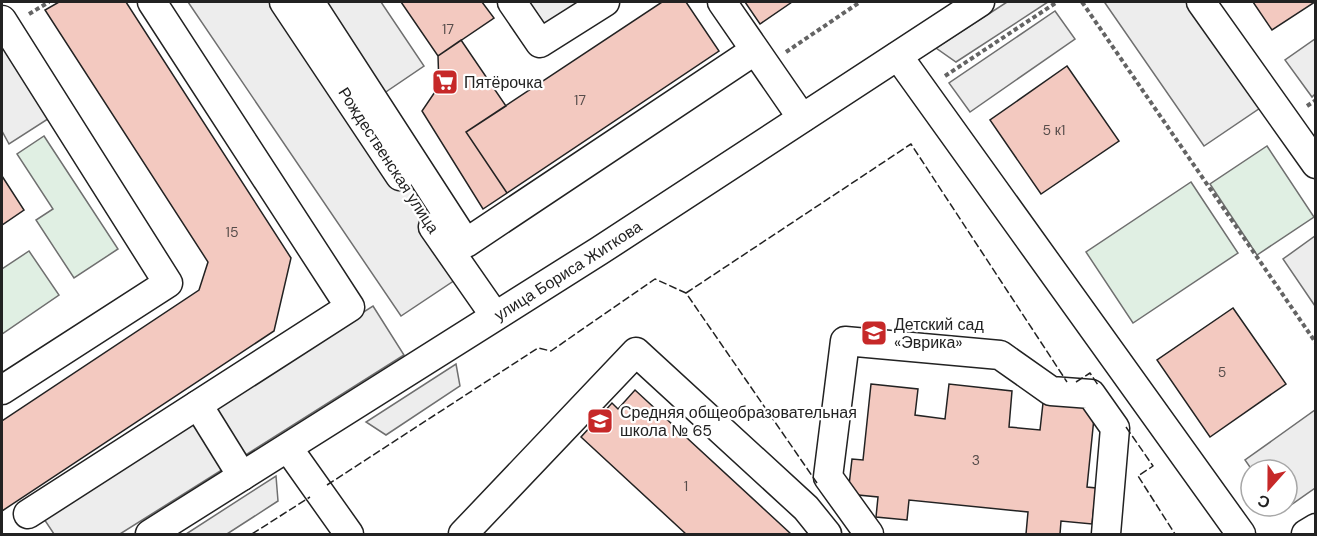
<svg xmlns="http://www.w3.org/2000/svg" width="1317" height="536" viewBox="0 0 1317 536" font-family="'DM Sans',sans-serif">
<rect width="100%" height="100%" fill="#fff"/>
<path fill="#e0efe3" stroke="#6f6f6f" stroke-width="1.5" d="M44 136 118 249 74 278 36 220 53 209 17 154Z
M1267 146 1314 217 1257 255 1210 184Z
M1191 182 1238 253 1133 323 1086 252Z
M29 251 59 295 2 334V269Z"/>
<path fill="#ededed" stroke="#6f6f6f" stroke-width="1.5" d="M188 2H294L473 268 401 316Z
M303 2H381L424 66 371 102Z
M525 2H580L542 27Z
M1007 2H1048L956 62 936 48Z
M1107 2H1192L1263 106 1204 146 1105 3Z
M1055 11 1075 39 970 112 949 83Z
M1315 39V94L1312 97 1285 60Z
M2 40 51 117 9 144 2 131Z
M1315 236V306L1283 259Z
M373 306 404 355 120 534H54L42 516Z
M456 364 460 386 386 435 366 422Z
M1315 410V488L1281 512 1277 506H1287V470H1252L1245 460Z
M276 476 278 501 227 534H186Z"/>
<path fill="#f3c9c0" stroke="#222" stroke-width="1.5" d="M59 2H126L291 258 274 331 2 511V421L199 290 208 262 45 10Z
M401 2H482L494 18 438 56Z
M662 2H686L719 51 507 193 466 132Z
M745 2H792L760 24Z
M1253 2H1315L1272 30Z
M461 40 506 106 466 132 507 193 483 209 422 111 439 86 438 56Z
M1067 66 1119 141 1041 194 990 120Z
M2 176 24 210 2 225Z
M1233 308 1286 384 1210 437 1157 360Z
M871 384 918 389 915 415 945 419 949 384 1012 391 1009 427 1040 430 1043 403 1095 408 1087 487 1096 488 1092 524 1061 521 1060 534H1026L1028 512 909 500 907 520 876 517 878 497 848 494 852 459 863 460Z
M635 390 791 534H686L581 437 612 403 618 409Z"/>
<g fill="none" stroke-linecap="round" stroke-linejoin="round">
<defs>
<g id="minor">
<path d="M284 2 400 176"/>
<path d="M310 2 466 243 754 51"/>
<path d="M512 2 540 43 605 2"/>
<path d="M722 2 802 118"/>
<path d="M1201 2 1316 164"/>
<path d="M2 20 168 283 2 390"/>
<path d="M898 56 1241 534"/>
<path d="M433 227 495 316"/>
<path d="M198 405 242 476"/>
<path d="M288 448 349 534"/>
<path d="M28 514 350 307 152 2"/>
<path id="s1" d="M150 534 599 251 980 2"/>
<path d="M463 534 636 352 806 508 827 534"/>
<path d="M869 534 828 477 845 341 1000 355 1051 391 1091 394 1115 428 1106 534"/>
<path d="M1306 534 1316 528"/>
</g>
</defs>
<use href="#minor" stroke="#222" stroke-width="31"/>
<path stroke="#646464" stroke-width="4" stroke-dasharray="4.5 3" stroke-linecap="butt" d="M1082 2 1316 343
M29 14 49 2
M786 52 860 2
M945 76 1057 2
M1307 106 1316 100"/>
<use href="#minor" stroke="#fff" stroke-width="28"/>
<path stroke="#222" stroke-width="1.5" stroke-dasharray="8 3" stroke-linecap="butt" d="M686 293 911 144 1067 382
M1076 382 1090 373 1098 385
M1126 427 1153 466 1138 476 1175 534
M327 485 538 348 551 351 655 279 686 293 817 483
M252 534 310 497"/>
</g>
<defs>
<symbol id="supermarket-square" viewBox="-11 -11 22 22"><rect x="-9" y="-9" width="18" height="18" rx="4" fill="#c62828" stroke="#fff"/><path d="M-6-5.5h2.5l.6 2H6L4.5 2H-2.5L-4.4-4H-6ZM-1.5 3.2a1.3 1.3 0 1 0 .1 0ZM3 3.2a1.3 1.3 0 1 0 .1 0Z" fill="#fff"/></symbol>
<symbol id="school-square" viewBox="-11 -11 22 22"><rect x="-9" y="-9" width="18" height="18" rx="4" fill="#c62828" stroke="#fff"/><path d="M0-5L7-2L0 1L-7-2ZM-4 1L0 2.5L4 1V4Q0 6-4 4Z" fill="#fff"/></symbol>
</defs>
<g fill-rule="evenodd">
<use href="#supermarket-square" x="430" y="67" width="30" height="30"/>
<use href="#school-square" x="859" y="318" width="30" height="30"/>
<use href="#school-square" x="585" y="406" width="30" height="30"/>
</g>
<g text-anchor="middle" stroke-width="4.5" stroke-linejoin="round" paint-order="stroke">
<g font-size="14" fill="#564c4a">
<text x="448" y="34">17</text>
<text x="580" y="105">17</text>
<text x="1054" y="135">5 к1</text>
<text x="232" y="237">15</text>
<text x="1222" y="377">5</text>
<text x="976" y="465">3</text>
<text x="686" y="491">1</text>
</g>
<g font-size="16" fill="#222" stroke="#fff" text-anchor="start">
<text x="464" y="88">Пятёрочка</text>
<text x="894" y="330">Детский сад<tspan x="894" dy="18">«Эврика»</tspan></text>
<text x="620" y="418">Средняя общеобразовательная<tspan x="620" dy="18">школа № 65</tspan></text>
</g>
<g font-size="16" fill="#222" stroke="#fff">
<text transform="translate(389 160) rotate(57)" y="6">Рождественская улица</text>
<text dy="6" stroke="none"><textPath href="#s1" startOffset="494">улица Бориса Житкова</textPath></text>
</g>
</g>
<rect width="1317" height="536" fill="none" stroke="#222222" stroke-width="6"/>
<g transform="translate(1269 488) rotate(201)"><circle r="28" fill="#ffffff" stroke="#a7a7a7" stroke-width="1.5"/>
<path d="M0-4.5L10 22L0 15L-10 22Z" fill="#c62828"/>
<text y="-9" font-size="16" font-weight="bold" text-anchor="middle" fill="#222222">С</text>
</g>
</svg>
